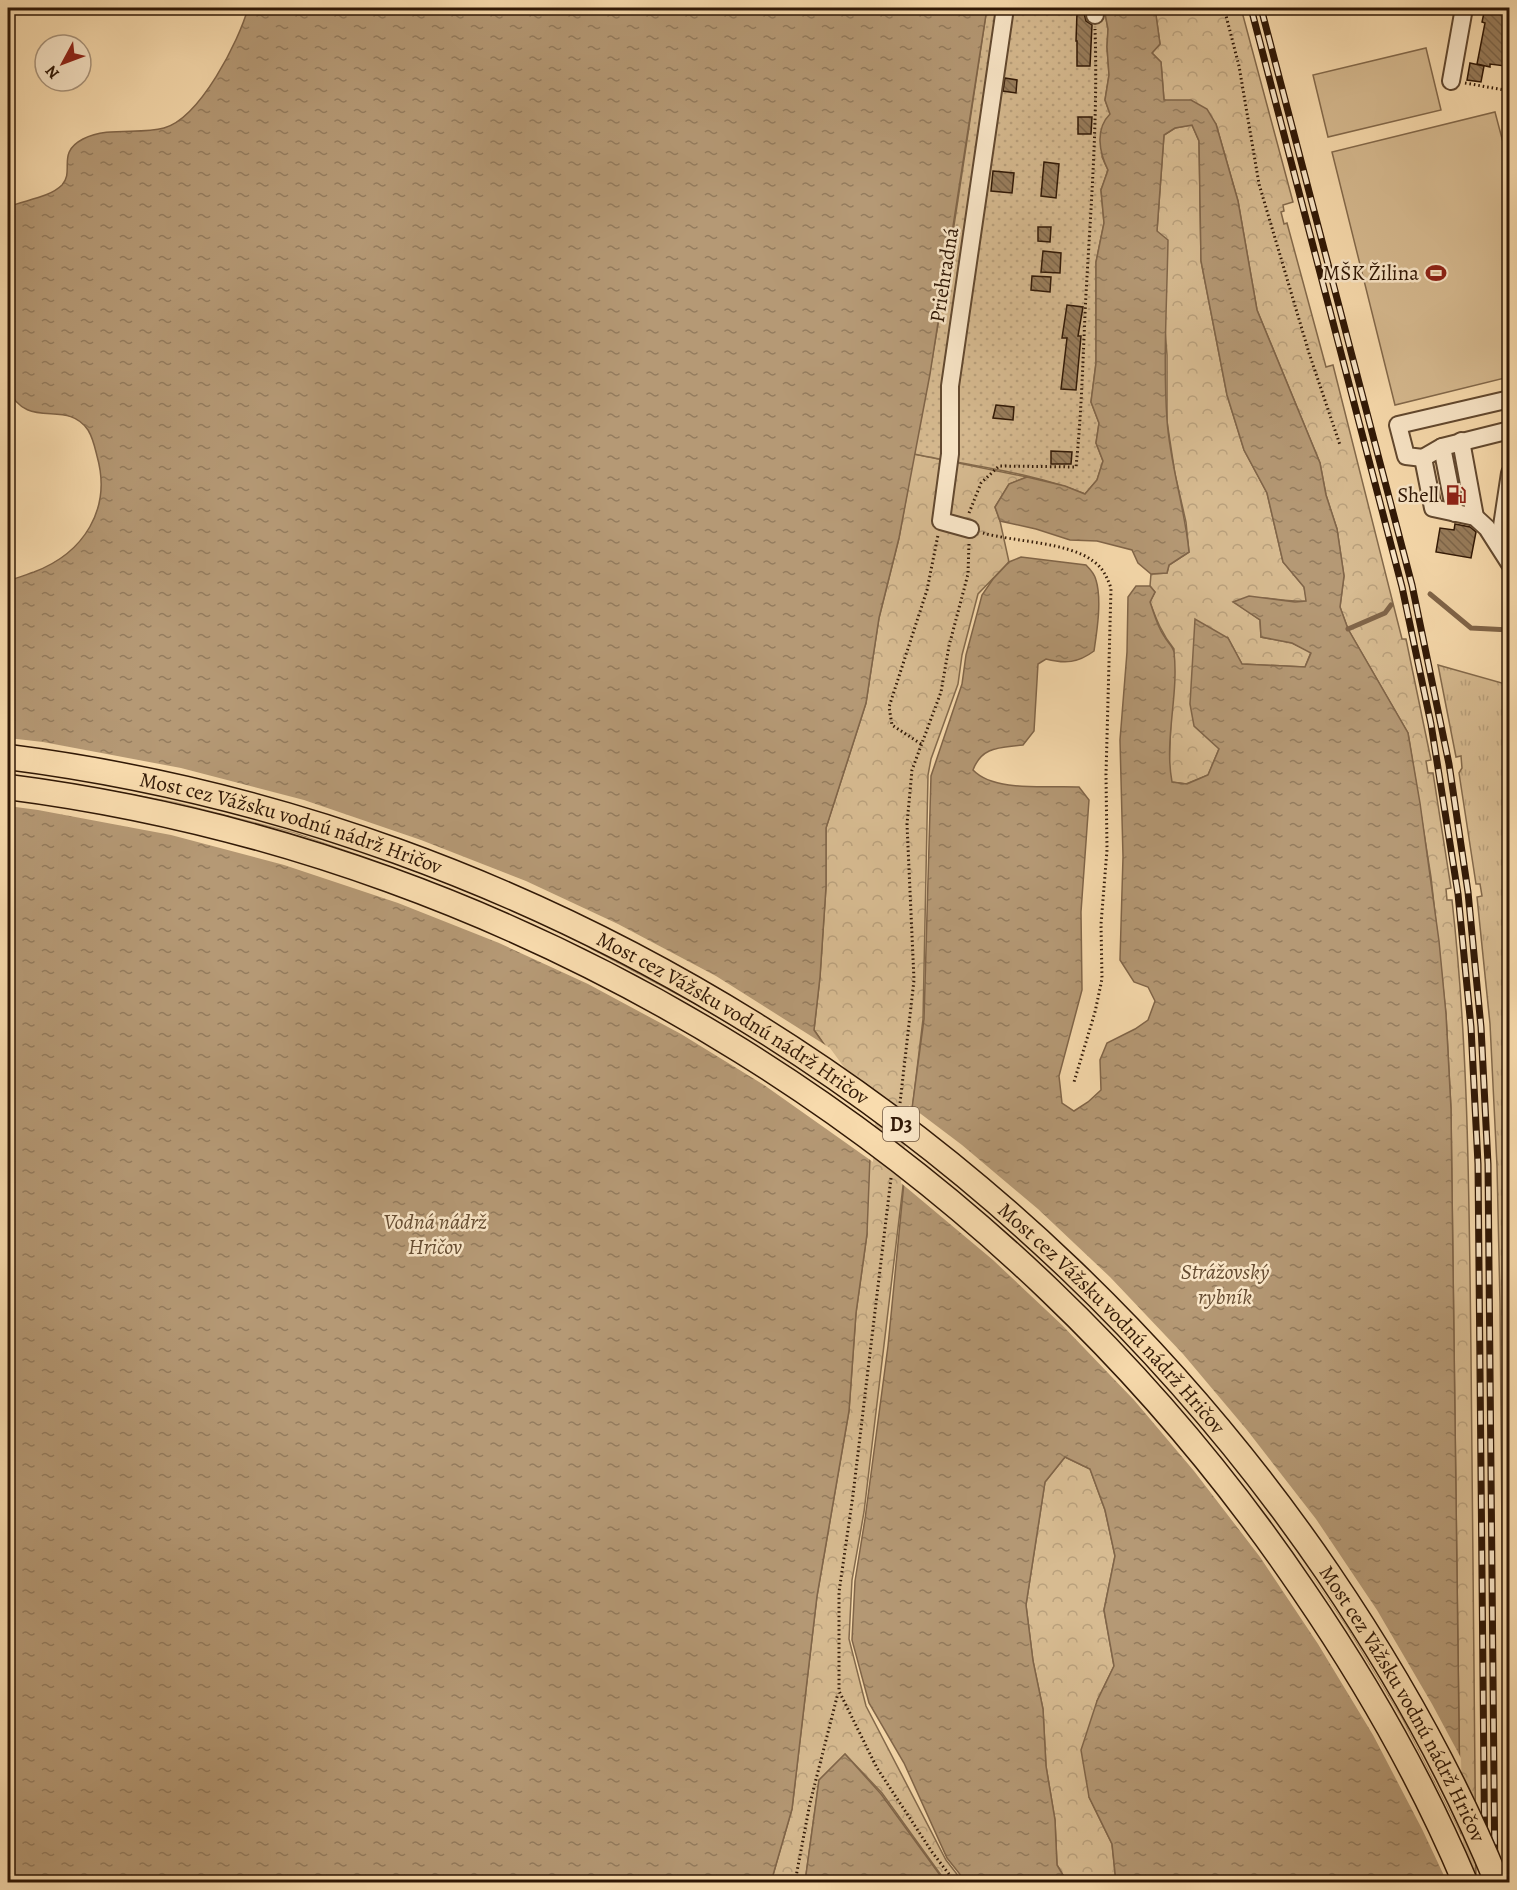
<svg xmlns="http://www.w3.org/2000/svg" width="1517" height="1890" font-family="Alegreya,serif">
  <defs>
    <pattern id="grass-tufts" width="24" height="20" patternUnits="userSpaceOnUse" patternTransform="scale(1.5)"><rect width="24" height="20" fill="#d7bb91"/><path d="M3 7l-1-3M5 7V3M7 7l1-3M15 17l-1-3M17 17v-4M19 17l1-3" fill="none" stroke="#b9a07c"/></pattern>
    <pattern id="forest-crowns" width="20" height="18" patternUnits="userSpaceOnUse" patternTransform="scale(1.5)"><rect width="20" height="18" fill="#d7bb91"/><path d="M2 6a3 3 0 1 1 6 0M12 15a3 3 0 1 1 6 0" fill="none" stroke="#b9a07c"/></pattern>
    <pattern id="garden-dots" width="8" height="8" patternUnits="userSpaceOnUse" patternTransform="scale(1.5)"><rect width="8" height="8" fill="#d7bb91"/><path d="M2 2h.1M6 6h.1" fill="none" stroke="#b9a07c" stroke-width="1.8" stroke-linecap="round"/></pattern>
    <pattern id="water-ripples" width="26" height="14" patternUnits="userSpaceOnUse" patternTransform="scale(1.5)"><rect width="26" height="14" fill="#b59975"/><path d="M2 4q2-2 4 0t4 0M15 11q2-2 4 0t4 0" fill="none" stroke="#947c5e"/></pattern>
    <pattern id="building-back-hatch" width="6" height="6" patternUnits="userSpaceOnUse" patternTransform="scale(1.5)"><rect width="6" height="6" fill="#997e5d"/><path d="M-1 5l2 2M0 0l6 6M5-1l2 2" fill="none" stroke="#7d664b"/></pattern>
  </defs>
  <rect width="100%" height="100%" fill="#f9dcae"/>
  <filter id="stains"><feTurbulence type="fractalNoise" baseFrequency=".00333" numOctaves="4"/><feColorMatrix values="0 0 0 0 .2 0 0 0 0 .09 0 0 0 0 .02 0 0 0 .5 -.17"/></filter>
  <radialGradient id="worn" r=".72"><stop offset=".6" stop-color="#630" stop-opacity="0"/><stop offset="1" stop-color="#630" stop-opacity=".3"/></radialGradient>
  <path fill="url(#grass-tufts)" stroke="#846a4c" stroke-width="1.5" d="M1438 665 1509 685V1882H1505L1500 1303 1497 1166 1490 1024 1477 897 1482 896 1480 884H1476L1459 773 1462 768 1461 756 1456 757Z"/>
  <g fill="url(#forest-crowns)" stroke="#846a4c" stroke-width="1.5">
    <path d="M1155 8H1241L1293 202 1283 205 1284 211 1281 212 1284 224 1287 223 1326 367 1333 365 1402 639H1406L1431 760 1426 761 1428 773H1433L1451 888 1446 889 1447 900H1452C1469 1051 1469 1203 1471 1354 1473 1530 1475 1706 1476 1882H1461L1451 1109 1446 1014 1431 877 1408 733 1348 629 1340 607 1344 576 1337 529 1326 495 1320 463 1257 310 1238 201 1216 124 1164 100 1161 62 1152 53 1160 44Z"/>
    <path d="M1192 125 1199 141 1201 261 1227 395 1244 450 1267 493 1283 562 1304 587 1307 601C1282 603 1257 592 1234 602L1260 620 1261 637 1292 643 1311 652 1305 667 1242 664 1228 638 1219 749 1208 775 1186 784 1171 782 1169 767 1174 649C1162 634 1156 619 1150 602L1155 592 1150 586 1151 574 1167 573 1169 565 1189 552 1186 522 1175 474 1167 421V355L1157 231 1164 135 1175 128Z"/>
    <path d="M914 454 1027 477 1009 484 995 507 1000 521 1009 562 978 594 962 655 958 684 931 759 928 775 923 1019 864 1512 852 1580 849 1639 866 1706 946 1860 963 1882H946L882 1793 845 1754 819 1780 805 1882H771L792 1809 817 1596 849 1411 856 1313 867 1234 844 1073 814 1030 820 977 826 887V828L866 703 879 618 899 538Z"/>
    <path d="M1065 1457 1090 1469 1105 1510 1115 1556 1104 1610 1114 1666 1097 1701 1089 1797 1112 1844 1116 1882H1067L1057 1865 1055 1820 1046 1766 1043 1709 1033 1661 1026 1605 1045 1482Z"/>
  </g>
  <path fill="url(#garden-dots)" stroke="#846a4c" stroke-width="1.5" d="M987 8H1104L1108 29 1107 47 1109 75 1105 100 1110 114 1102 157 1108 170 1101 190 1104 223 1096 262V363L1091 402 1099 423 1096 443 1103 461 1097 480 1085 494C1035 473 968 465 914 454 944 306 964 157 987 8Z"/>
  <g fill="#d7bb91" stroke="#846a4c" stroke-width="1.5">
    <path d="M1426 48 1441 110 1328 137 1313 75Z"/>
    <path d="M1495 112 1510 169 1509 377 1395 405 1332 152Z"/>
  </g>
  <g fill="url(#water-ripples)" stroke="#806549" stroke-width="1.5">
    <path d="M248 8H987L930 374 899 538 879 618 866 703 826 828V887L820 977 814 1030 844 1073 870 1157 867 1234 856 1313 849 1411 817 1596 792 1809 771 1882H8V580C16 579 25 575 34 572 84 553 112 509 97 456 95 448 93 438 88 430 66 398 28 432 8 389V207C24 200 49 198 62 185 75 171 56 153 83 139 109 126 139 135 164 128 200 118 239 41 248 8Z"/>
    <path d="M1104 8H1155L1160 44 1152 53 1161 62 1164 100H1191L1207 109 1216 124 1238 201 1257 310 1320 463 1326 495 1337 529 1344 576 1340 607 1348 629 1408 733 1420 803 1439 941 1446 1014 1451 1109 1461 1882H1116L1112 1844 1089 1797 1081 1750 1097 1701 1114 1666 1104 1610 1115 1556 1105 1510 1090 1469 1065 1457 1045 1482 1026 1605 1033 1661 1043 1709 1046 1766 1055 1820 1057 1865 1067 1882H966L947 1858 904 1763 869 1703 852 1640 855 1581 865 1519 888 1346 909 1131 924 1019 931 776 962 684 966 655 982 595 993 579 1009 562 1021 557 1086 565C1090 569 1095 575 1096 580 1102 600 1097 631 1094 651 1078 663 1065 664 1046 659L1038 664 1034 731 1023 745C1000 748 982 746 973 770 995 793 1049 785 1079 787L1089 800 1081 912 1082 990 1059 1076 1062 1103 1074 1111 1088 1102 1101 1090 1100 1060 1107 1043 1135 1029 1148 1020 1155 1001 1148 987 1134 982 1120 960 1123 857 1120 740 1127 652 1128 597 1136 586H1150L1155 592 1150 602C1154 613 1157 626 1164 636 1167 642 1173 646 1174 652 1179 695 1164 739 1172 782L1187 784 1208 775 1219 749 1194 726 1190 704 1195 619 1228 638 1242 664 1305 667 1311 653 1292 643 1261 637 1260 620 1233 602 1249 596 1295 602 1306 601 1304 587 1283 562 1267 493 1244 450 1227 395 1201 261 1199 141 1192 125 1175 128 1164 135 1157 231 1168 240C1167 300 1163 361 1167 420 1170 465 1185 508 1189 552L1169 565 1167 573 1151 574 1138 563 1132 550 1097 541 1070 540 1036 529 1000 521 995 507 1009 484 1027 477 1065 486 1085 494 1097 480 1103 461 1096 443 1099 423 1091 402 1096 363V262L1104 223 1101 190 1108 170C1099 152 1095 129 1110 114L1105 100 1109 75 1107 47 1108 29Z"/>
    <path d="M845 1754 881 1794 945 1882H805L819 1780Z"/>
  </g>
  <g fill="#f9dcae" fill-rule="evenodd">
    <path d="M8 738 43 742 181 768 304 800 421 840 526 881 618 924 716 976 830 1048 876 1111 873 1162 764 1085 681 1034 588 984 499 943 398 903 284 865 171 835 38 810 8 806V773H15L8 772ZM95 787 176 802 294 832 360 855 293 833 176 803ZM585 946 603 954 699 1005 783 1057 698 1006Z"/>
    <path d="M909 1105 962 1145 1038 1209 1110 1277 1183 1354 1247 1430 1316 1519 1377 1610 1432 1704 1461 1758 1463 1837 1403 1719 1348 1628 1300 1558 1347 1628 1402 1719 1452 1817 1463 1839 1464 1882H1447L1422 1829 1373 1735 1318 1644 1260 1557 1194 1471 1134 1400 1062 1325 993 1260 901 1183Z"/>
  </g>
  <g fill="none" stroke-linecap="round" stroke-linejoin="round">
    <g stroke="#806549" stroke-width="5">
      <path d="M1430 594 1471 628 1510 630"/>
      <path d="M1348 629 1385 613 1391 605"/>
    </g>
  </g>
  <g fill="url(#building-back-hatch)" stroke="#301806" stroke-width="1.5">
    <path d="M1485 8H1509V19L1504 50H1508L1505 66 1490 64V67L1477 64 1485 23 1482 22Z"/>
    <path d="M1077 13H1084L1086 21 1092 25 1090 66H1077V41H1076Z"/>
    <path d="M1470 63 1484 66 1481 82 1467 80Z"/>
    <path d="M1005 78 1017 80 1016 93 1003 91Z"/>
    <path d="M1078 117H1092L1091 134H1078Z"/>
    <path d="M1044 162 1059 164 1056 198 1041 196Z"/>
    <path d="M993 171 1014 173 1012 193 991 191Z"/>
    <path d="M1038 227H1051L1050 242 1038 241Z"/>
    <path d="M1043 251 1061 253 1060 273 1041 272Z"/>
    <path d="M1032 276 1051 277 1050 292 1031 290Z"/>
    <path d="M1067 305 1083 307 1078 336H1081L1076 390 1061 389 1067 338H1062Z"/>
    <path d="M996 405 1014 407 1013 420 993 418Z"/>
    <path d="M1051 451 1072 452 1071 464H1051Z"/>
    <path d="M1455 524 1470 527 1476 532 1471 558 1436 552 1440 528 1454 530Z"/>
  </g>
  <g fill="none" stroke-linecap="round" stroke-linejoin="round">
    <g stroke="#624930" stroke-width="20">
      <g id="minor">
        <path d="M1095 15V8"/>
        <path d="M1451 81 1464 8"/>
        <path d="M1510 430 1442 447 1423 458 1433 508 1475 517 1487 528 1510 564"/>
        <path d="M1461 441 1475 517"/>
        <path d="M1442 447 1455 513"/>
        <path d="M1423 458 1406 456 1398 425 1510 399"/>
        <path d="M970 529 941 521 950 454V386L1005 8"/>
        <path d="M1499 546 1510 473"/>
      </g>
    </g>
    <g stroke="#301806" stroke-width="3" stroke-dasharray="1.5 3" stroke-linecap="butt">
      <path d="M1224 8 1239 66 1259 184 1309 353 1340 445"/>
      <path d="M1465 83 1510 91"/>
      <path d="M969 513 981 483 999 466 1076 467C1082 409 1083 352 1086 294 1091 205 1098 118 1095 29"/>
      <path d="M983 533C1015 542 1068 542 1093 561 1103 568 1107 577 1111 588L1106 775 1107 850 1101 924 1102 979 1095 1012 1074 1082"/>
      <path d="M921 744 892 725 889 707 927 590 938 535"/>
      <path d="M900 1103 914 980 907 824 912 770 941 692 949 646 968 574 969 543"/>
      <path d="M891 1178 853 1495 839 1592V1691L877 1768 932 1852 955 1882"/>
      <path d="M795 1882 810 1803 838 1693"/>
    </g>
    <use href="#minor" stroke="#fbe8ca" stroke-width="16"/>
    <g stroke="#301806" stroke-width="7">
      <g id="rail">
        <path d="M1251 8 1402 587 1431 724 1458 894 1471 1027 1478 1164 1485 1882"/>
        <path d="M1261 8 1412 585 1449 764 1468 892 1481 1027 1488 1164 1495 1882"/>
      </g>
    </g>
    <use href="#rail" stroke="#fbe8ca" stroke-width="4.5" stroke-dasharray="14" stroke-linecap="butt"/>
    <g stroke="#301806" stroke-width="27" stroke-linecap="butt">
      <g id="highway-bridge">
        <path id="s1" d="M8 757C541 825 1026 1131 1328 1573 1394 1670 1453 1774 1497 1882"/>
        <path d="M8 787C529 854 1009 1155 1303 1590 1366 1682 1422 1780 1465 1882"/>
      </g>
    </g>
    <use href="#highway-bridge" stroke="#f9dcae" stroke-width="24"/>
  </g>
  <defs>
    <g id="stadium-bare" transform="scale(1.62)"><path d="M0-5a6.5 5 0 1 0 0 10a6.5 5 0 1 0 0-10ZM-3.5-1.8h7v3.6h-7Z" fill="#8f2418" stroke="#fbe8ca" stroke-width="2.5" paint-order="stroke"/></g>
    <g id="fuel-bare" transform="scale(1.62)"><path d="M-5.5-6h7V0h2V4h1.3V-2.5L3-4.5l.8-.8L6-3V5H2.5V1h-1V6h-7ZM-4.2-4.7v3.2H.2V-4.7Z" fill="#8f2418" stroke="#fbe8ca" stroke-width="2.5" paint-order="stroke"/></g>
  </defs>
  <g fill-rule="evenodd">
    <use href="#stadium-bare" x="1436" y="273"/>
    <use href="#fuel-bare" x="1456" y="495"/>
  </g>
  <g text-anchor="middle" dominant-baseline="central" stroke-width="5" stroke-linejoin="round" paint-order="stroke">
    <rect fill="#fbe8ca" stroke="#6d5641" stroke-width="1.5" x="883" y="1107" width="36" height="34" rx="4.5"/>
    <g font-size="20" font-weight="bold" fill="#301806">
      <text x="901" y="1124">D3</text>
    </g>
    <g font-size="21" fill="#301806" stroke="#fbe8ca" text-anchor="end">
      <text x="1419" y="273">MŠK Žilina</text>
      <text x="1439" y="495">Shell</text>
    </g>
    <g font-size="21" fill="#301806" stroke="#fbe8ca">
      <text transform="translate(944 275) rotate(-81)">Priehradná</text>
      <text stroke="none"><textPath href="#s1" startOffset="291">Most cez Vážsku vodnú nádrž Hričov</textPath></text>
      <text stroke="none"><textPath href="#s1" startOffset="777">Most cez Vážsku vodnú nádrž Hričov</textPath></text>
      <text stroke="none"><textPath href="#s1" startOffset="1263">Most cez Vážsku vodnú nádrž Hričov</textPath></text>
      <text stroke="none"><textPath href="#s1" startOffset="1749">Most cez Vážsku vodnú nádrž Hričov</textPath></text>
    </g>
    <g font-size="22" font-style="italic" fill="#654c32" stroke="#fbe8ca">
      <text x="435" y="1222">Vodná nádrž<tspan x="435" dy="25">Hričov</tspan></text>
      <text x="1225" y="1272">Strážovský<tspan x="1225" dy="25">rybník</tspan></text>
    </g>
  </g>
  <rect width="1517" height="1890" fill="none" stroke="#f9dcae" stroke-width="30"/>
  <rect x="9" y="9" width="1499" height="1872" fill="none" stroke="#301806" stroke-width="3"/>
  <rect x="15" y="15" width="1487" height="1860" fill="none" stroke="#301806" stroke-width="1.5"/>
  <g transform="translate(63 63) rotate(229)"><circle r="28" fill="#fbe8ca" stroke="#aa957c" stroke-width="1.5"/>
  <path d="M0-4.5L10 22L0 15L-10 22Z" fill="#8f2418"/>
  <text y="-9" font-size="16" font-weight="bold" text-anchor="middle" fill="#301806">N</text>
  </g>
  <rect width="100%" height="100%" filter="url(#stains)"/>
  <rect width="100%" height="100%" fill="url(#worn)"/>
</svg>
